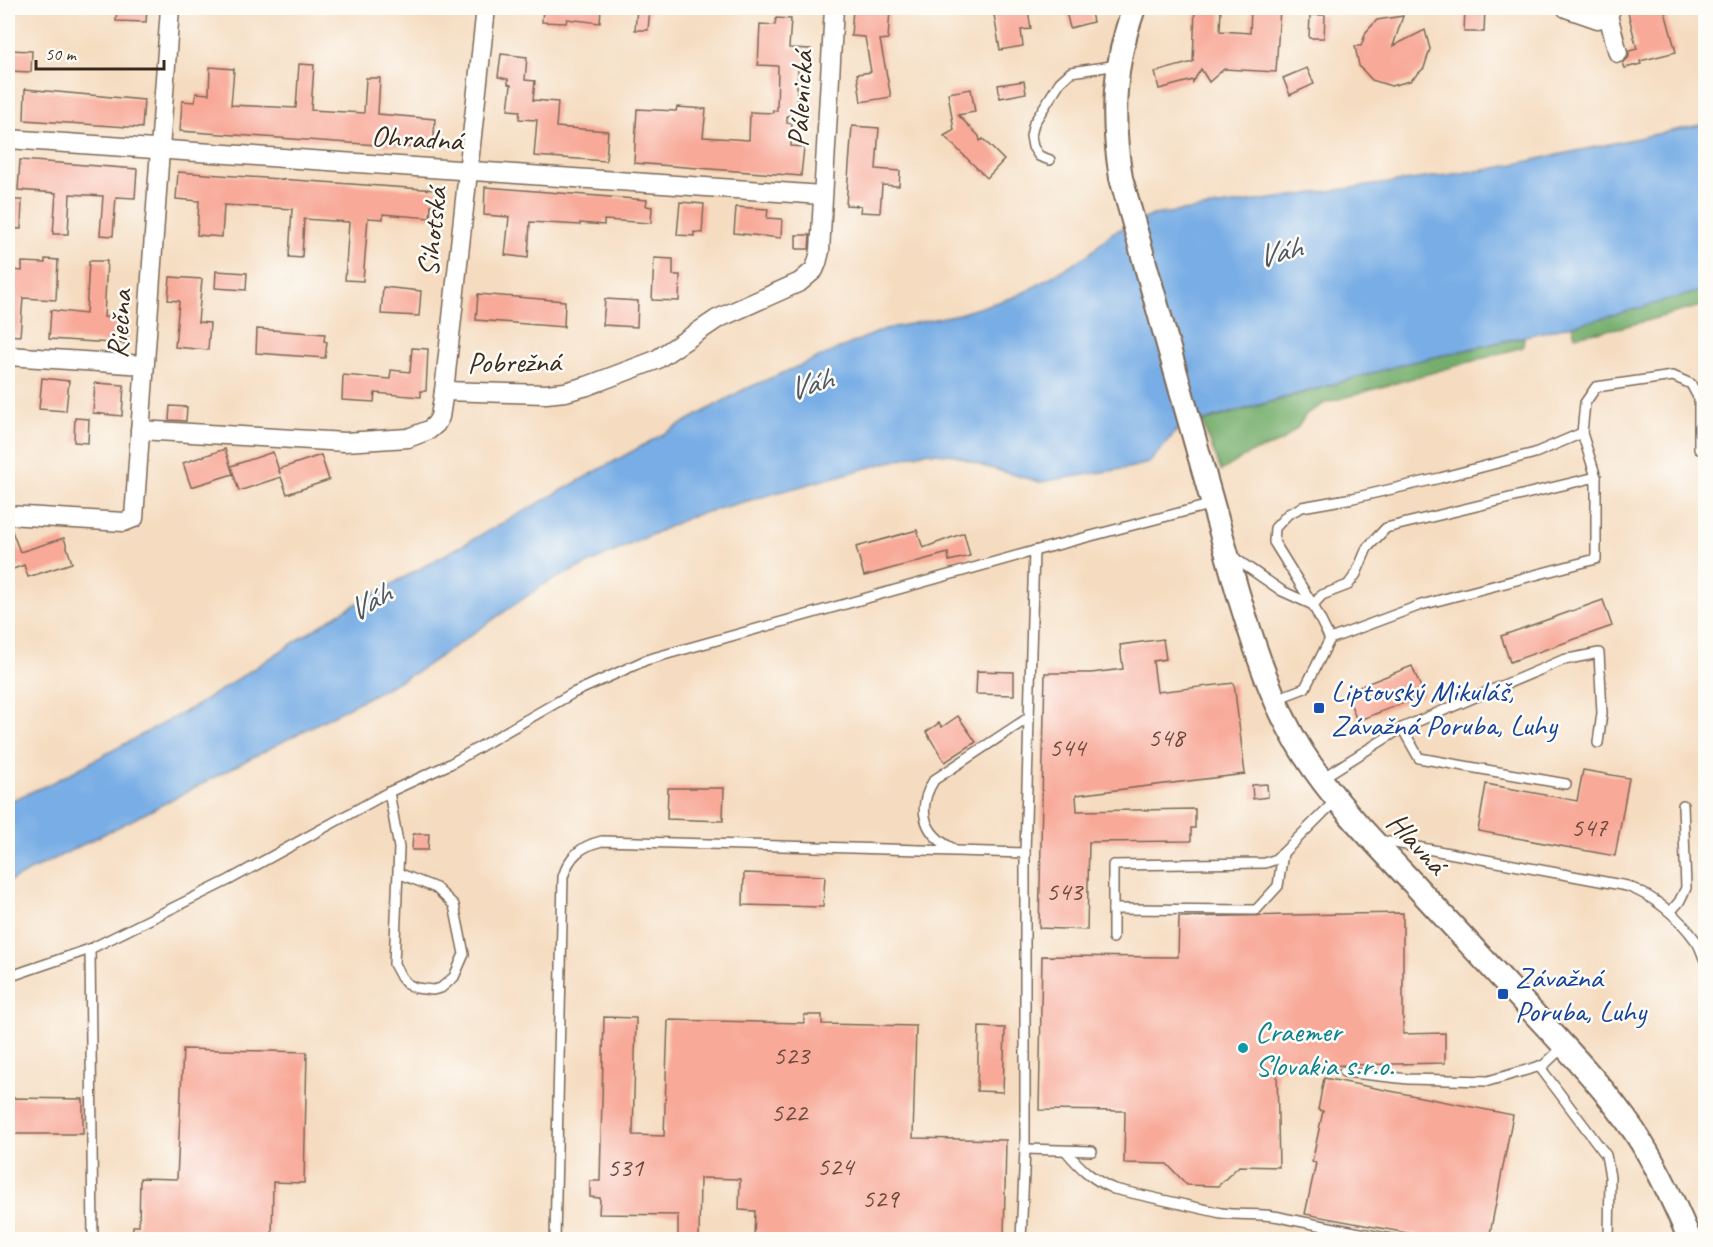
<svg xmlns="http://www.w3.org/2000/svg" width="1713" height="1247" font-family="Caveat,sans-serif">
  <rect width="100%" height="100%" fill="#fdfcf7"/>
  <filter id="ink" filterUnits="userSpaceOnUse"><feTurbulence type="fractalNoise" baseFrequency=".0167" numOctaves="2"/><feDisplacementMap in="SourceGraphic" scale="12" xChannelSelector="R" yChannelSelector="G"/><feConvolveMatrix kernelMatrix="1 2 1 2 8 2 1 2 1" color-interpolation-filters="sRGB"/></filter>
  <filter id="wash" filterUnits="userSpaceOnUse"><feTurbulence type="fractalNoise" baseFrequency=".008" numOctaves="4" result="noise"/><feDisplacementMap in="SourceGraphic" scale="24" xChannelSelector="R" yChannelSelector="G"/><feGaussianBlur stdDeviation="1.35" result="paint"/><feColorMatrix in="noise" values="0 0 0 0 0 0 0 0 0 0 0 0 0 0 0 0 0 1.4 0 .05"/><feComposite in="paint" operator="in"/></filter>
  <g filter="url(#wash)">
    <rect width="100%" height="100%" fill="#f5dcc0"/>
    <g fill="#75ae6c" stroke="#586c45" stroke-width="1.5">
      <path d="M1705 290V305L1623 327 1575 336 1572 325Z"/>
      <path d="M1524 337 1523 347 1325 403 1306 414 1298 427 1281 442 1250 453 1221 471 1202 422 1404 364Z"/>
    </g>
    <path fill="#78ade5" stroke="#5a6c82" stroke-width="1.5" d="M1705 124V290L1599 319 1404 364 1216 417 1177 430 1149 463 1128 468 1040 482 983 466 955 455 926 452 692 516 546 583 420 670 146 813 8 882V802L54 782 199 704 338 614 743 390 885 329 959 314 1014 297 1031 289 1089 254 1112 233 1153 215 1491 169Z"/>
    <g id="blocks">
      <g fill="#f8a998">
        <path d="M117 8H147L146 22 116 21Z"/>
        <path d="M543 8H601L600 23 567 19 566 23 542 22Z"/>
        <path d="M637 8H650L648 30H635Z"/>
        <path d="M853 8 890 10 888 39 880 40 891 97 861 102 857 74 871 72 865 37 851 36Z"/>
        <path d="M1065 8H1090L1093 22 1070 28Z"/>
        <path d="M1195 8H1221L1220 31 1250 33 1251 8H1280L1276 72 1224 69 1209 82 1201 69 1193 82V80L1159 89 1155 72 1193 62Z"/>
        <path d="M1465 8H1485L1484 32H1464Z"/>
        <path d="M1627 8H1664L1676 52 1640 61 1641 64 1625 68 1623 63 1629 57V51L1637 49Z"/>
        <path d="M1028 10 1031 29 1021 30 1023 46 1000 50 994 15Z"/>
        <path d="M1310 15H1325L1324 38H1309Z"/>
        <path d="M1403 16 1393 46 1425 30 1430 49 1424 68 1410 81 1391 86 1372 80 1359 66 1355 46H1361L1366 32 1377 20Z"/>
        <path d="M776 18 791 19 789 48 811 49 810 70 798 69 796 110H793V115L787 116V123L792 124 791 146 804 147 801 176 634 163 637 109 676 111 677 107 706 109 703 137 749 140 750 112 773 113V110L777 111 778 66 758 65 760 24 775 25Z"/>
        <path d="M8 50 32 51 31 72 8 71Z"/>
        <path d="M501 54 527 57 525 80 535 81 533 100 558 102 556 127 608 131 606 161 534 156 537 120 519 119 520 111 508 110 511 85 508 84V79L498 77Z"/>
        <path d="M299 64 314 65 311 110 364 113 366 78H380L378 114 435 119 433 149 180 131 182 101 195 102 196 93 209 94 210 67 234 69 231 105 296 108Z"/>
        <path d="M1307 68 1314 84 1290 95 1283 78Z"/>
        <path d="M1024 81 1026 93 1000 98 998 85Z"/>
        <path d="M25 89 144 100 142 128 24 120Z"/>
        <path d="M971 89 975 112 958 115 979 136 980 141 983 139 1004 160 987 178 944 136 954 130 948 93Z"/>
        <path d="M852 126 879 128 876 169 900 171 899 186 882 185 880 213 860 212 861 206 846 205Z"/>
        <path d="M20 160 137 169 135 198 116 197 113 236 100 235 103 196 70 194 68 234H53L56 193 18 190Z"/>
        <path d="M178 172 437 190 436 206 431 205 430 218 383 214V219L368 218 363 281 345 280 349 222 304 219 302 258 289 257 292 209 224 205 222 237 197 235 199 201 176 199Z"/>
        <path d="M485 187 647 200 646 206 652 207 651 223 604 220V225L580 223V225L530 222 528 258 505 255 509 217 484 215Z"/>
        <path d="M9 200H22L21 229 8 228Z"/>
        <path d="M680 202 704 204 702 233 694 232V236L677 235Z"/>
        <path d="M736 207 768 209 767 218 782 219 781 238 734 233Z"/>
        <path d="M796 235H810L809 249H796Z"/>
        <path d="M654 258 673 259V275H680L679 301 652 300Z"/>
        <path d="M45 259 58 260 56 300 23 298 20 336 8 335V307H9L12 270 22 271V262L45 263Z"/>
        <path d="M89 261H107L104 317 128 321 127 344 49 339 51 310 86 314Z"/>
        <path d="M216 271 247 273 246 290 215 288Z"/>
        <path d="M170 277 202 279 198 322 210 323 208 350 175 347 179 301 168 300Z"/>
        <path d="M383 287 421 291 419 316 381 314Z"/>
        <path d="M478 294 565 301 564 327 476 320Z"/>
        <path d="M605 299 638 301 637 327 603 325Z"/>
        <path d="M257 329 325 334 324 341 327 342 325 358 256 353Z"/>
        <path d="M412 348 428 349 426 391H421V397L375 393 374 402 342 400 343 375 390 379 391 370 410 372Z"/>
        <path d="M42 378 69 381 66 411 39 409Z"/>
        <path d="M95 383 124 385 122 416 93 413Z"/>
        <path d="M170 406 187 407 186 421 169 420Z"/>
        <path d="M75 418 89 419 88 443 74 442Z"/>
        <path d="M225 449 233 474 191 487 183 463Z"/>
        <path d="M273 452 280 474 279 469 321 455 329 480 287 494 281 477 239 491 231 466Z"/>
        <path d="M8 526H10L20 552 64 538 72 563 28 577 24 565 8 571Z"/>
        <path d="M917 530 923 548 964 533 970 556 949 561 948 553 864 576 856 547Z"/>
        <path d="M1603 600 1612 626 1510 662 1501 636Z"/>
        <path d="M1163 639 1166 659 1153 661 1157 692 1234 683 1245 774 1076 795 1077 811 1195 809V828H1191V841L1089 842 1087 930 1039 928 1045 673H1091L1123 669 1120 645Z"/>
        <path d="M1412 666 1424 695 1357 721 1346 692Z"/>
        <path d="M977 671 1014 672V695L976 694Z"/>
        <path d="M958 716 976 742 945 762 926 732 939 723 942 727Z"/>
        <path d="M1583 770 1629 778 1615 856 1478 831 1486 784 1577 801Z"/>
        <path d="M1267 784 1268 797 1253 799 1252 785Z"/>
        <path d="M668 788H724L723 821 667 819Z"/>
        <path d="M413 834H429L428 850H412Z"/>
        <path d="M744 873 825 876 823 907 743 905Z"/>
        <path d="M1403 913V1034L1445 1033V1063L1344 1065 1277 1070 1279 1167 1239 1166 1218 1186 1187 1185 1167 1164 1124 1163 1125 1111 1039 1110 1042 956 1178 957 1179 917Z"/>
        <path d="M804 1015H822V1024L916 1026 913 1138 1006 1140 1004 1239H754L755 1211 739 1210 740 1179 700 1178 699 1239H678V1215L599 1214 600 1198 590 1197V1181H600L604 1017 636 1018 633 1135 664 1136 668 1020 804 1023Z"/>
        <path d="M979 1027 1005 1028 1003 1092 977 1091Z"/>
        <path d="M183 1049 307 1052 304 1183 273 1182 272 1239H132L133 1226H139L140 1178 177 1179Z"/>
        <path d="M1324 1078 1513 1115 1489 1239H1439L1305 1214 1316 1163 1312 1162 1323 1111 1318 1110Z"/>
        <path d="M10 1098 83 1099V1134H10Z"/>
      </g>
    </g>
  </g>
  <g filter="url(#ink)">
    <use href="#blocks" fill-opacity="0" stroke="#7c6857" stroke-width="1.5"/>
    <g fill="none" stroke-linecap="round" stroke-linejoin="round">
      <g stroke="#7c6857" stroke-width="12">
        <g id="service">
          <path d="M1050 160 1039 156 1033 147 1031 136 1034 123 1060 82 1071 72 1118 65"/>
          <path d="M1596 477 1582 433 1585 403 1596 387 1673 376 1691 384 1699 399V449"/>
          <path d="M1233 557 1282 591 1313 605"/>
          <path d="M1313 605 1274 542 1275 528 1288 514 1302 507 1353 498 1440 478 1535 453 1582 433"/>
          <path d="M1276 699 1305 688 1330 639 1421 605 1596 559V477L1386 528 1367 548 1356 574 1348 585 1322 595 1313 605 1330 639"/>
          <path d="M1402 728 1419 758 1566 784"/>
          <path d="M1322 778 1402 728 1563 660 1599 653 1602 713 1598 743"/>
          <path d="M389 792 399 848 394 964 401 977 407 984 416 988 433 990 441 988 454 977 464 954 454 905 436 888 398 873"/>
          <path d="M1379 840 1627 886C1655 897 1678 916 1696 941 1701 947 1702 956 1706 962"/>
          <path d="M952 848C922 833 917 807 934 780L1028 718"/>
          <path d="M1113 909 1256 910 1278 886 1283 853"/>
          <path d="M1671 911 1679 902 1686 888 1683 805"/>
          <path d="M1113 938V865L1265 863 1274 860 1283 853 1336 800"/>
          <path d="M90 949 93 1240"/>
          <path d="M8 977 90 949 229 880 389 792 450 764 573 693 646 660 1034 551 1213 504"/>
          <path d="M1539 1066 1606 1155 1610 1177 1609 1240"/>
          <path d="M1344 1072 1408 1079 1488 1081 1544 1065 1564 1046"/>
          <path d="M1025 1149 1092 1151"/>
          <path d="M1066 1151C1081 1169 1093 1180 1114 1189L1221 1213C1244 1216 1265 1212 1288 1219L1396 1240"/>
          <path d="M555 1240 563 877C569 856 581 846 602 841L1025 853"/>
          <path d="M1021 1240 1025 1149V853L1034 551"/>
        </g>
      </g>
      <g stroke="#7c6857" stroke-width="21">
        <g id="minor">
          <path d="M1566 8 1598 19 1608 15"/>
          <path d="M1612 8 1608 15 1618 53"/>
          <path d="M8 139 822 195"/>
          <path d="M8 356 144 365"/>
          <path d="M444 391 546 394 565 392 587 386 656 360 717 319 800 282 814 270 817 263 820 251 834 8"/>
          <path d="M140 430 345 442 408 438 429 430 436 424 440 417 444 391 486 8"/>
          <path d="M8 515 124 522 134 518 170 8"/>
        </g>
      </g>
      <g stroke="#7c6857" stroke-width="26">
        <path id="tertiary" d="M1134 8C1113 65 1111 117 1121 178L1237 590C1254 646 1272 704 1303 753 1333 800 1373 841 1411 881 1450 923 1489 965 1528 1007 1565 1047 1603 1086 1634 1131 1657 1165 1674 1202 1690 1240"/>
      </g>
      <use href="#service" stroke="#fff" stroke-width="9"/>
      <use href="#minor" stroke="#fff" stroke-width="18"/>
      <use href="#tertiary" stroke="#fff" stroke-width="22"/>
    </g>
  </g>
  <g fill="#1a4fb4" stroke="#fdfcf7" stroke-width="2">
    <rect x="1313" y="702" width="12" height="12" rx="3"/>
    <rect x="1497" y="988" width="12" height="12" rx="3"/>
  </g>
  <circle fill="#0f9aa8" stroke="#fdfcf7" stroke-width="2" cx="1243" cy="1048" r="6"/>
  <g text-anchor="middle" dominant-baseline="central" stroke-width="5" stroke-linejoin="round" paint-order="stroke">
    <g font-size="27" fill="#6a4a3c">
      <text x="1166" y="737">548</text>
      <text x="1067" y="747">544</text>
      <text x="1589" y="827">547</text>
      <text x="1064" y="891">543</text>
      <text x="791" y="1055">523</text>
      <text x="789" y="1112">522</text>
      <text x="835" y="1166">524</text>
      <text x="625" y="1167">531</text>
      <text x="880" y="1198">529</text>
    </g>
    <g font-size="30" fill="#3b2a1e" stroke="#fdfcf7">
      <text transform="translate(800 99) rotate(-87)">Pálenická</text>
      <text transform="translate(417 138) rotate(3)">Ohradná</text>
      <text transform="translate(432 232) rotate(-84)">Sihotská</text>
      <text transform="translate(119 324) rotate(-86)">Riečna</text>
      <text transform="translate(514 362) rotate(-1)">Pobrežná</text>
      <text transform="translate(1417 843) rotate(47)">Hlavná</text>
    </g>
    <g font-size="30" fill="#164399" stroke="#fdfcf7" text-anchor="start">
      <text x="1331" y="691">Liptovský Mikuláš,<tspan x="1331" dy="34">Závažná Poruba, Luhy</tspan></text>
      <text x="1515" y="977">Závažná<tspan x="1515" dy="34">Poruba, Luhy</tspan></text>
    </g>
    <g font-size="30" fill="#0d838f" stroke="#fdfcf7" text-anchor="start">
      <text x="1255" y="1031">Craemer<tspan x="1255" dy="34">Slovakia s.r.o.</tspan></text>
    </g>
    <g font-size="32" font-style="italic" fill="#505864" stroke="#fdfcf7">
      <text transform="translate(1279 252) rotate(-14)">Váh</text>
      <text transform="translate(810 384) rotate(-16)">Váh</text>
      <text transform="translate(369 602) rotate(-29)">Váh</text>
    </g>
  </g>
  <rect width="1713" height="1247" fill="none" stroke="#fdfcf7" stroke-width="30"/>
  <path d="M36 60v9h128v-9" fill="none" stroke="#3b2a1e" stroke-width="3"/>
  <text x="45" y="60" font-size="18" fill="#3b2a1e" stroke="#fdfcf7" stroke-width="4.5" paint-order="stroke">50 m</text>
</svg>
